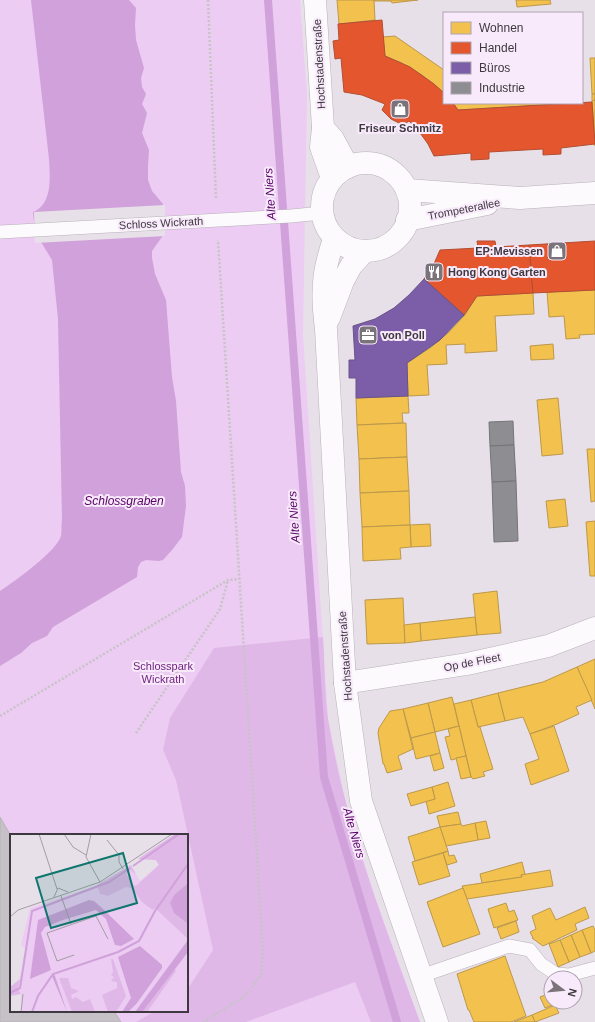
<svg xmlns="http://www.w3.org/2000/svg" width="595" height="1022" font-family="Arial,sans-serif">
  <rect width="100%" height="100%" fill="#e8e0e9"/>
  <path fill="#ecccf2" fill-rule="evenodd" d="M0 0H300L307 95 303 335 328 718 346 806 375 897 420 1022H0ZM11 835H187V1011H11Z"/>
  <path fill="#e0b8e8" d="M323 637C325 664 324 692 328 719 345 824 384 923 420 1022H371L355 982 246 1022H136L155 1011H187V990L213 950 176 780 163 750 170 718 214 648Z"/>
  <path fill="#d0a1da" d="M31 0H129L136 8 135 25 136 40 144 68 141 78 142 87 146 94 142 104 147 113 142 133 149 150 148 166V180L152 191 163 204 164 234 152 251V258L155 274 166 300 172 377 176 401 181 472 185 486 186 506 182 537 172 550 163 560 159 561 146 560 141 562 138 567 137 577 53 627 47 636 32 643 21 653 0 666V591C14 582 57 551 61 536 62 531 61 525 62 520L58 319 52 260 41 242H36L33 212C53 204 50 176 49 159Z"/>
  <path fill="#e8e0e9" d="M165 205V236L35 243 34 212Z"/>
  <g fill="#f2c14e" stroke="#bc984a">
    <path d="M337 0H374L375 20 339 24Z"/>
    <path d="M374 0H418L392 3 391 1H374Z"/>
    <path d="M516 0H550L551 4 517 7Z"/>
    <path d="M395 36 444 70V93L422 75 402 63 385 56 383 37Z"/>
    <path d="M590 58H595V94H592Z"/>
    <path d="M592 94H595V100L592 101Z"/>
    <path d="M595 100V146L592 101Z"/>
    <path d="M453 103H560V104L458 110Z"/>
    <path d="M595 290V334L579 335 580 338 566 339 564 316 549 317 547 292Z"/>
    <path d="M533 293 534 314 495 316 497 351 465 353V344L446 345 447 364 427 365 429 395 408 396 407 363 430 348 448 333 465 315 477 296Z"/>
    <path d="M553 344 554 359 531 360 530 346Z"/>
    <path d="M408 396 409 413H402L403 423 357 425 356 398Z"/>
    <path d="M558 398 563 454 542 456 537 400Z"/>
    <path d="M406 423 407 457 359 459 357 425Z"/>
    <path d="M587 449H595V501L591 502Z"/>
    <path d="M407 457 409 491 360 493 359 459Z"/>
    <path d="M409 491 410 525 362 527 360 493Z"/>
    <path d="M565 499 568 526 549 528 546 501Z"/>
    <path d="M595 521V576H590L586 522Z"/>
    <path d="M430 524 431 546 411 547 410 525Z"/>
    <path d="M410 525 411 547 400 548 401 559 363 561 362 527Z"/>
    <path d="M497 591 501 633 477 635 473 594Z"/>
    <path d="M403 598 405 643 367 644 365 600Z"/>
    <path d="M475 617 477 635 421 641 420 623Z"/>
    <path d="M420 623 421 641 405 643 404 625Z"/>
    <path d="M595 659V709L577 667Z"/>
    <path d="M577 667 592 700 576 707 579 714 557 724 530 734 523 717 505 721 498 693 543 682Z"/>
    <path d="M498 693 505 721 478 727 471 700Z"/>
    <path d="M452 697 459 726 435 732 428 703Z"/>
    <path d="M471 700 478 727H480L493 769 483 772 485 776 473 779 471 777 454 704Z"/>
    <path d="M428 703 435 732 411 738 403 709Z"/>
    <path d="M403 709 413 749 398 756 402 769 387 773 384 764H383L378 733 379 728 390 711Z"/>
    <path d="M459 726 466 756 451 760 445 737 450 736 448 729Z"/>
    <path d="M554 726 569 771 531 785 525 764 539 759 530 734Z"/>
    <path d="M435 732 440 753 416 759 411 738Z"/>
    <path d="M440 753 444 768 434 771 430 756Z"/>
    <path d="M466 756 471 777 461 779 456 758Z"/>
    <path d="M448 782 455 806 429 814 426 801 435 799 432 787Z"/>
    <path d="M432 787 435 799 411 806 407 794Z"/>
    <path d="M458 812 461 824 440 827 437 816Z"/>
    <path d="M486 821 490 838 478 840 475 823Z"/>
    <path d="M475 823 478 840 446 846 440 827 461 824 462 826Z"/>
    <path d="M440 827 448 851 415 861 408 837Z"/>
    <path d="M448 851 449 856 454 855 457 862 447 865 443 853Z"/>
    <path d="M443 853 450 876 419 885 412 862Z"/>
    <path d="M522 862 525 874 521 875 522 877 482 883 480 874Z"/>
    <path d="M550 870 553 886 467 899 462 886 522 877 521 875Z"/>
    <path d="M463 888 480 934 443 947 427 902Z"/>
    <path d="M506 903 509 912 514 910 518 920 494 928 488 909Z"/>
    <path d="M585 907 589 918 575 924 577 930 543 946 532 938H533L530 932 536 929 532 916 550 908 556 920Z"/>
    <path d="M516 921 519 932 501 939 497 928Z"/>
    <path d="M593 926 595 930V951L591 953 582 930Z"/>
    <path d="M582 930 591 953 580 957 571 935Z"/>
    <path d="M571 935 580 957 569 962 560 940Z"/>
    <path d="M560 940 569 962 558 967 549 944Z"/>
    <path d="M505 956 526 1016 511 1022H474L469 1010H468L457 974Z"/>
    <path d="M551 993V1002H560L545 1008 540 997Z"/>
    <path d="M555 1005 559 1013 535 1022 532 1015Z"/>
    <path d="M532 1015 535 1022H514Z"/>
  </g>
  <g fill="#e4572e" stroke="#b24e33">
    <path d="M382 20 385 56 410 67 434 84 444 93V103H453L458 110 592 102 595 144 561 148V154L543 155V149L489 152V159L471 160V153L434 156 428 144 418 130 409 121 403 125 391 119 382 110 385 104 362 95 344 92 341 58 335 59 333 41 339 40 338 24Z"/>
    <path d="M477 241H495L496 247 529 245 533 293 477 296 464 315 424 279 433 266 440 250 478 248Z"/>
    <path d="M595 241V290L533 293 529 245Z"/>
  </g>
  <path fill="#7b5ea7" stroke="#695388" d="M424 279 464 315 440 340 407 363 408 396 356 398V378H349V360H355L353 326 375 319 394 308 409 295Z"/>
  <g fill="#8d8d92" stroke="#757479">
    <path d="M513 421 514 445 490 446 489 422Z"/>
    <path d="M514 445 516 481 492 482 490 446Z"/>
    <path d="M516 481 518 541 494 542 492 482Z"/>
  </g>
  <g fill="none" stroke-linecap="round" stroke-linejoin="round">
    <path stroke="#d0a1da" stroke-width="8" d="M268 0 324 777 397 1022"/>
  </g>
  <path fill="#c6c0c7" stroke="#b9b3ba" d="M0 817 11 836V1011H114L121 1022H0Z"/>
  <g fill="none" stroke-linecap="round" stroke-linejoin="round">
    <g stroke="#b7b1b8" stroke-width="14">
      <g id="lane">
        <path d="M0 232 291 216 322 213"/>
        <path d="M421 976 509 946 530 950 541 964 556 974 569 975 595 968"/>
      </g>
    </g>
    <g stroke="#b7b1b8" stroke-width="23">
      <g id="secondary">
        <path d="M315 0 323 128 321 147 332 178"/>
        <path d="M323 128 333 139 348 167"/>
        <circle cx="366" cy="207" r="44"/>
        <path d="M407 190 520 198 595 193"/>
        <path d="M407 220 487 204"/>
        <path d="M334 239C325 266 322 282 324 310 325 317 325 323 326 329L345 683 361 801 437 1022"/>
        <path d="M329 318 343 281 351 266 364 252"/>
        <path d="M345 683 467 664 548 646 595 628"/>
      </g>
    </g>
    <g stroke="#c6c4c6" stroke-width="2.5" stroke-dasharray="2 2" stroke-linecap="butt">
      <path d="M208 0 216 199"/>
      <path d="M0 716 228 580 239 579"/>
      <path d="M136 733 220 609 228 580"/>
      <path d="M203 1022 245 996 261 975 263 952 218 240"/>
    </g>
    <use href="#lane" stroke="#fcfafc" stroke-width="13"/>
    <use href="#secondary" stroke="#fcfafc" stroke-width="22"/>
  </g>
  <defs>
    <g id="shop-square" transform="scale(1)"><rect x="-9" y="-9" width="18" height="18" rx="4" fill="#7a737a" stroke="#f8eafb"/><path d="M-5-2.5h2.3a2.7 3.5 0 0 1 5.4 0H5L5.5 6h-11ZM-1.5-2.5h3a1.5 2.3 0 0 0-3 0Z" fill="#fff"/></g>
    <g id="restaurant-square" transform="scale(1)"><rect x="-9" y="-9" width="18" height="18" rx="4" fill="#7a737a" stroke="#f8eafb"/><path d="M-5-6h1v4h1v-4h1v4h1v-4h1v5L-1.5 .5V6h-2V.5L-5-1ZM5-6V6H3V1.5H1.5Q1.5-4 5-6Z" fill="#fff"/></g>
    <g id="office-square" transform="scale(1)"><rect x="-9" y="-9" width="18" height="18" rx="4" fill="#7a737a" stroke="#f8eafb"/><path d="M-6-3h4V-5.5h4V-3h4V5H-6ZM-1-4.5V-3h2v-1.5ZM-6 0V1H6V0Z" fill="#fff"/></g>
  </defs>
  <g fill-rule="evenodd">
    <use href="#shop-square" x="400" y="109"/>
    <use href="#shop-square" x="557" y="251"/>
    <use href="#restaurant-square" x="434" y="272"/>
    <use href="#office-square" x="368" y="335"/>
  </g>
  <g text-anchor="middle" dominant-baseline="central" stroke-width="4" stroke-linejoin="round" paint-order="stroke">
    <g font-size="11" fill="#3e383f" stroke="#f8eafb">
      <text transform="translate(319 64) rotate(-93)">Hochstadenstraße</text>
      <text transform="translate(464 209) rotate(-11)">Trompeterallee</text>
      <text transform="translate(161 223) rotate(-3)">Schloss Wickrath</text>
      <text transform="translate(345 656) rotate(-94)">Hochstadenstraße</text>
      <text transform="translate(472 662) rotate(-11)">Op de Fleet</text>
    </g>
    <g font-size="11" font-weight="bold" fill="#3e383f" stroke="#f8eafb" text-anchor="start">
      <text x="400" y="128" text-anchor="middle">Friseur Schmitz</text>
      <text x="543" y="251" text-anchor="end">EP:Mevissen</text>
      <text x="448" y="272">Hong Kong Garten</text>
      <text x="382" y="335">von Poll</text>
    </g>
    <g font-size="11" fill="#702280" stroke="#f8eafb">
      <text x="163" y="666">Schlosspark<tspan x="163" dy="13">Wickrath</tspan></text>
    </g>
    <g font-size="12" font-style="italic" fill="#560065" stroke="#f8eafb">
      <text transform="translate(270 194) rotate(-94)">Alte Niers</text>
      <text x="124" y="501">Schlossgraben</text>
      <text transform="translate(294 517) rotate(-94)">Alte Niers</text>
      <text transform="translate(354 833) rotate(74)">Alte Niers</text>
    </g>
  </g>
  <g transform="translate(10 834)">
    <rect width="178" height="178" fill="#e8e0e9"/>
    <path d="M165 0H178V178H11V159L8 155 15 114 11 111 20 74 94 49 121 31 130 47 149 31 146 26 128 25Z" fill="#ecccf2"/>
    <path d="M165 0H178V49L164 61 160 69 164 79 178 90V105L145 74 143 76 133 69 121 54 116 53 98 62 90 60 87 51 121 31 126 41 121 36 116 40 124 52 127 51 149 31 146 26 128 25ZM101 125H103L116 162 106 178H98L92 161 107 154V148L101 147 104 143 101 141 103 138ZM164 135 166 137 137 178H132ZM49 144H58L61 154 69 157 61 161 62 165 66 163 73 168 80 165 85 178H62ZM10 145 8 155 11 160 0 162V153Z" fill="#e0b8e8"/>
    <path d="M178 49V90L164 79 160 69 164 61ZM79 66 84 67 93 75 124 105 111 112 105 111 96 85 86 76 53 86 35 93 31 99 41 136 20 145 28 86ZM178 106V118L133 177 125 178ZM130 112 152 131V134L127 169 118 178H112L121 164 108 123ZM44 140 45 142 57 178 42 142Z" fill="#d0a1da"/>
    <path fill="none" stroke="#d0a1da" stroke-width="2" d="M123 32 169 0M0 159 10 154 22 77 99 48 120 34M22 178 28 162 43 140 108 118 129 107 145 77 178 30"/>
    <path fill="none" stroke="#a49da5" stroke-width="1" d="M29 0 47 55M54 0 63 13 76 21M97 6 109 21V28L113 35M90 48 162 0M51 62 61 90M44 63 48 54 58 58M0 83 8 76 90 48 76 23 81 0M64 121 47 127 37 99 86 82 98 105M11 178 13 160"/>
    <path fill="#0f766e" fill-opacity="0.15" stroke="#0f766e" stroke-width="2" d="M113 19 127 69 41 94 26 44Z"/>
    <rect width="178" height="178" fill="none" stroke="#3e383f" stroke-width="2"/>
  </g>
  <rect x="443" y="12" width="140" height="92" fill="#f8eafb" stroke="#aea3b0"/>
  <rect x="451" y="22" width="20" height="12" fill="#f2c14e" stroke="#aea3b0"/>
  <text x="479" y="32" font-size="12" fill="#3e383f">Wohnen</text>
  <rect x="451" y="42" width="20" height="12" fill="#e4572e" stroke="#aea3b0"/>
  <text x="479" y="52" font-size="12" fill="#3e383f">Handel</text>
  <rect x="451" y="62" width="20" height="12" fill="#7b5ea7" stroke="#aea3b0"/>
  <text x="479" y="72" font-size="12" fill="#3e383f">Büros</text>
  <rect x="451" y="82" width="20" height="12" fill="#8d8d92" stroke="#aea3b0"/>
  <text x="479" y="92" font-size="12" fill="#3e383f">Industrie</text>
  <g transform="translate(563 990) rotate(106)"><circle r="19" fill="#f8eafb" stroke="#aea3b0"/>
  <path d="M0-3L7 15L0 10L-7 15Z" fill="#7a737a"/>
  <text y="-6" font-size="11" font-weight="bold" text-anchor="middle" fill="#3e383f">N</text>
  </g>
</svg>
